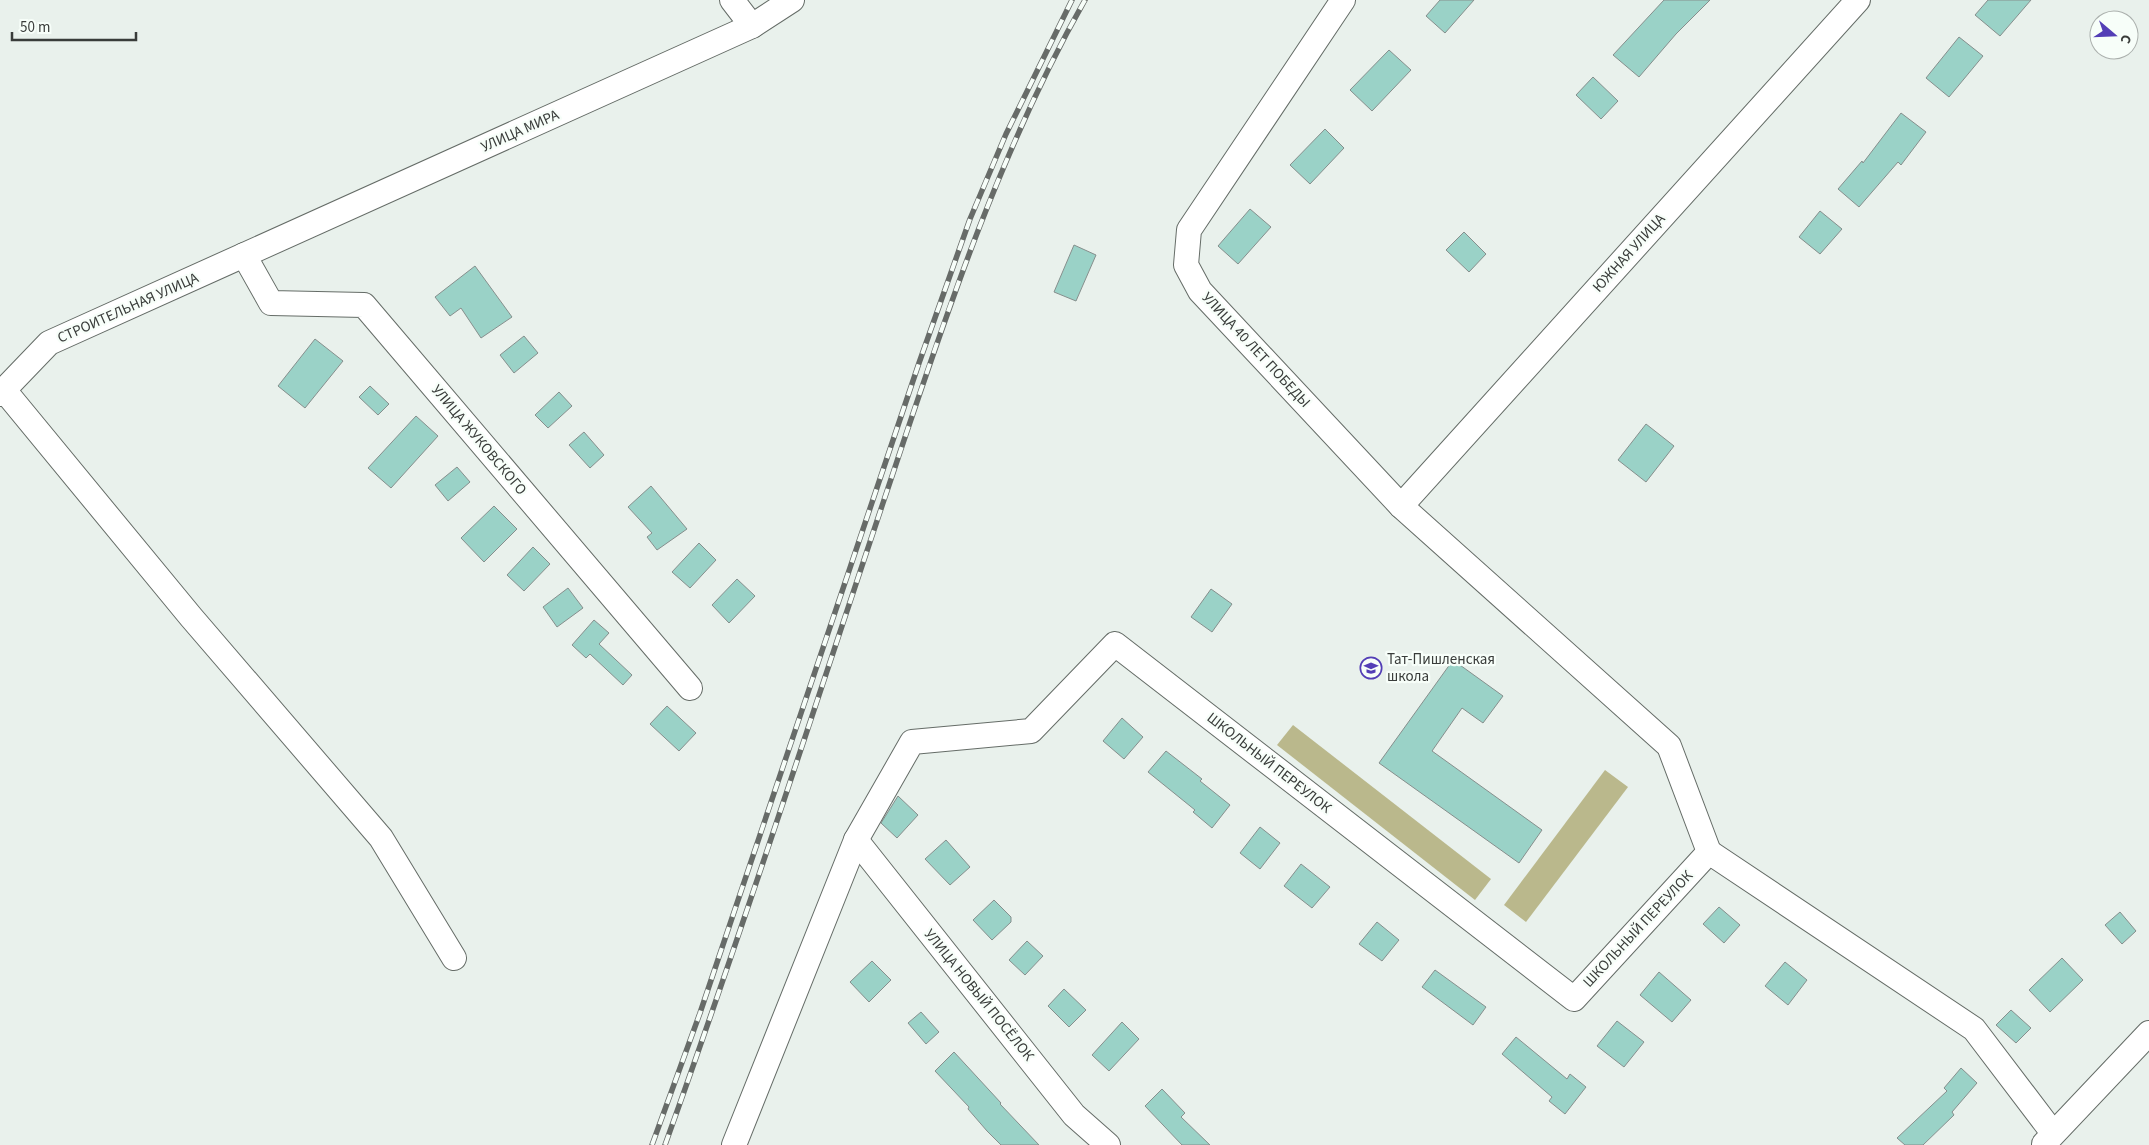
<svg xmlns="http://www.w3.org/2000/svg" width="2149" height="1145" font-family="'Source Sans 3',sans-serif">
  <rect width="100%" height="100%" fill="#e9f1ec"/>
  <g fill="#bab88c">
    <path d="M1293 725 1491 879 1475 900 1277 745Z"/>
    <path d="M1605 770 1628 787 1526 922 1504 905Z"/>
  </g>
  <g fill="#9ad2c7" stroke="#868f8d">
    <path d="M1440 0H1474L1445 33 1426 16Z"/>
    <path d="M1664 0H1710L1676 34 1639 77 1613 55Z"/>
    <path d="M1988 0H2031L2000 36 1975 15Z"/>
    <path d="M1959 37 1983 56 1949 97 1926 78Z"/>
    <path d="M1389 50 1411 70 1372 111 1350 90Z"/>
    <path d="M1593 77 1618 101 1601 119 1576 95Z"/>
    <path d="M1901 113 1926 132 1901 165 1898 162 1859 207 1838 189 1862 161 1863 163Z"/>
    <path d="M1325 129 1344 148 1310 184 1290 165Z"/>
    <path d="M1250 209 1271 227 1238 264 1218 246Z"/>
    <path d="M1820 211 1842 229 1820 254 1799 237Z"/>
    <path d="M1464 232 1486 254 1469 272 1446 250Z"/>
    <path d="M1074 245 1096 255 1076 301 1054 292Z"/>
    <path d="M475 266 512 317 481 338 461 308 450 316 435 297Z"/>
    <path d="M524 336 538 353 514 373 500 355Z"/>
    <path d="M315 339 343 361 305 408 278 386Z"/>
    <path d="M370 386 389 404 378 415 359 397Z"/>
    <path d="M559 392 572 406 548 428 535 415Z"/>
    <path d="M416 416 438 436 391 488 368 468Z"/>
    <path d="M1646 424 1674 446 1646 482 1618 460Z"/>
    <path d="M584 432 604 455 590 468 569 445Z"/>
    <path d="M457 467 470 482 448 501 435 485Z"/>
    <path d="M651 486 687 529 657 550 647 537 652 533 628 507Z"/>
    <path d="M494 506 517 529 484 562 461 538Z"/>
    <path d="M699 543 716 560 690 588 672 572Z"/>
    <path d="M533 547 550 564 524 591 507 575Z"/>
    <path d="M737 579 755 596 729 623 712 605Z"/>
    <path d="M568 588 583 608 557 627 543 607Z"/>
    <path d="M1211 589 1232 604 1212 632 1191 617Z"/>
    <path d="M594 620 609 633 599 644 632 675 623 685 590 654 586 658 572 645Z"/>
    <path d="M1453 660 1503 696 1483 723 1462 708 1432 751 1542 830 1519 863 1379 763Z"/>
    <path d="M667 706 696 733 679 751 650 724Z"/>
    <path d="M1122 718 1143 737 1124 759 1103 741Z"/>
    <path d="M1166 751 1202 779 1200 781 1230 805 1212 828 1193 812 1195 810 1148 772Z"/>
    <path d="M898 796 918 815 897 838 881 823Z"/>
    <path d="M1260 827 1280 843 1260 869 1240 853Z"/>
    <path d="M946 840 970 867 950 885 925 859Z"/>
    <path d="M1301 864 1330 887 1312 908 1284 886Z"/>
    <path d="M994 900 1011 917V922L992 940 973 920Z"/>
    <path d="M1719 907 1740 925 1724 943 1703 924Z"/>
    <path d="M2120 912 2136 931 2122 944 2105 925Z"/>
    <path d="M1377 922 1399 940 1382 961 1359 944Z"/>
    <path d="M1027 941 1043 956 1025 975 1009 960Z"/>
    <path d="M2062 958 2083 980 2050 1012 2029 990Z"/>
    <path d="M872 961 891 980 869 1002 850 982Z"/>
    <path d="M1785 962 1807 980 1788 1005 1765 986Z"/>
    <path d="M1435 970 1486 1007 1473 1025 1422 987Z"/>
    <path d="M1659 972 1691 1000 1672 1022 1640 995Z"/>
    <path d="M1064 989 1086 1010 1069 1027 1048 1006Z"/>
    <path d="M2011 1010 2031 1028 2016 1043 1996 1025Z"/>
    <path d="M921 1012 939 1032 926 1044 908 1023Z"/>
    <path d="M1617 1021 1644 1042 1624 1067 1597 1046Z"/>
    <path d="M1122 1022 1139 1039 1109 1071 1092 1055Z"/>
    <path d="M1516 1037 1567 1079 1570 1074 1586 1087 1565 1114 1549 1101 1552 1097 1502 1054Z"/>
    <path d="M954 1052 1001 1103 1000 1104 1039 1145H1001L987 1131 968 1109 969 1107 935 1071Z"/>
    <path d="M1961 1068 1977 1083 1952 1112 1954 1115 1923 1145H1905L1897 1138 1947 1091 1944 1088Z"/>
    <path d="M1162 1089 1185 1113 1181 1117 1210 1145H1182L1145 1106Z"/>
  </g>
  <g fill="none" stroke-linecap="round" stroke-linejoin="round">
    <g stroke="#656c67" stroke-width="26">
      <g id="minor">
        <path d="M732 0 752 26"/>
        <path d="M1343 0 1189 230 1186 265 1200 291 1401 506 1669 746 1709 852"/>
        <path d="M244 255 271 303 364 305 690 688"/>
        <path d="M4 390 191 617 381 838 454 958"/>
        <path d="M0 394 49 343 752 26 792 0"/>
        <path d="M1401 506 1858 0"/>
        <path d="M856 840 1074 1115 1108 1145"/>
        <path d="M2044 1144 2149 1033"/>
        <path d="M734 1145 856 840 912 742 1031 731 1115 644 1574 999 1709 852 1974 1029 2053 1133"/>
      </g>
    </g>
    <use href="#minor" stroke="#fff" stroke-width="24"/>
    <g stroke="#676b68" stroke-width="5.5">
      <g id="rail">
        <path d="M652 1145 700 1013 919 363 970 219 1006 134 1072 0"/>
        <path d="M665 1145C742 931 812 715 884 500 941 330 996 157 1085 0"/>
      </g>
    </g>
    <use href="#rail" stroke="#f7fef9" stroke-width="4" stroke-dasharray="11" stroke-linecap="butt"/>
  </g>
  <defs>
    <g id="school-ring" transform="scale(1.125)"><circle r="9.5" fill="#f7fef9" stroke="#533eb6" stroke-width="1.5"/><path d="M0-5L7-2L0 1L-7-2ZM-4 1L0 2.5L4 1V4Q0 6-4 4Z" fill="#533eb6"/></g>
  </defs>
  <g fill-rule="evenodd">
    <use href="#school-ring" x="1371" y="668"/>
  </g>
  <g text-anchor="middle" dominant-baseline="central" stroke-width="4.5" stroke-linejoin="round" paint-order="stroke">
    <g font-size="15" fill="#393c3a" stroke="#f7fef9">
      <text transform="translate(520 131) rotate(-24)">УЛИЦА МИРА</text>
      <text transform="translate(1629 253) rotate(-48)">ЮЖНАЯ УЛИЦА</text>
      <text transform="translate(128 308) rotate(-24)">СТРОИТЕЛЬНАЯ УЛИЦА</text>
      <text transform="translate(1256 350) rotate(47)">УЛИЦА 40 ЛЕТ ПОБЕДЫ</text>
      <text transform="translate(479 440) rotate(50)">УЛИЦА ЖУКОВСКОГО</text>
      <text transform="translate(1269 763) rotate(38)">ШКОЛЬНЫЙ ПЕРЕУЛОК</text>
      <text transform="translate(1638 929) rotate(-47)">ШКОЛЬНЫЙ ПЕРЕУЛОК</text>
      <text transform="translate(979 995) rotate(51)">УЛИЦА НОВЫЙ ПОСЁЛОК</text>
    </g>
    <g font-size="15" fill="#393c3a" stroke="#f7fef9" text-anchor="start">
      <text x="1387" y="659">Тат-Пишленская<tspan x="1387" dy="17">школа</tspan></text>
    </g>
  </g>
  <g transform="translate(2114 35) rotate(109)"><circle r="24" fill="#f7fef9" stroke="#abb0ad"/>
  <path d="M0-4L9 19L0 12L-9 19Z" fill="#533eb6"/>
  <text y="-8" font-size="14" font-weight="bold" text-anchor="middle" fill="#393c3a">С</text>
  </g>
  <path d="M12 32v8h124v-8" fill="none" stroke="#393c3a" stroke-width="2.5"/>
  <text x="20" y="32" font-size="15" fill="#393c3a" stroke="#f7fef9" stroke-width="4" paint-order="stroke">50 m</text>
</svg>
